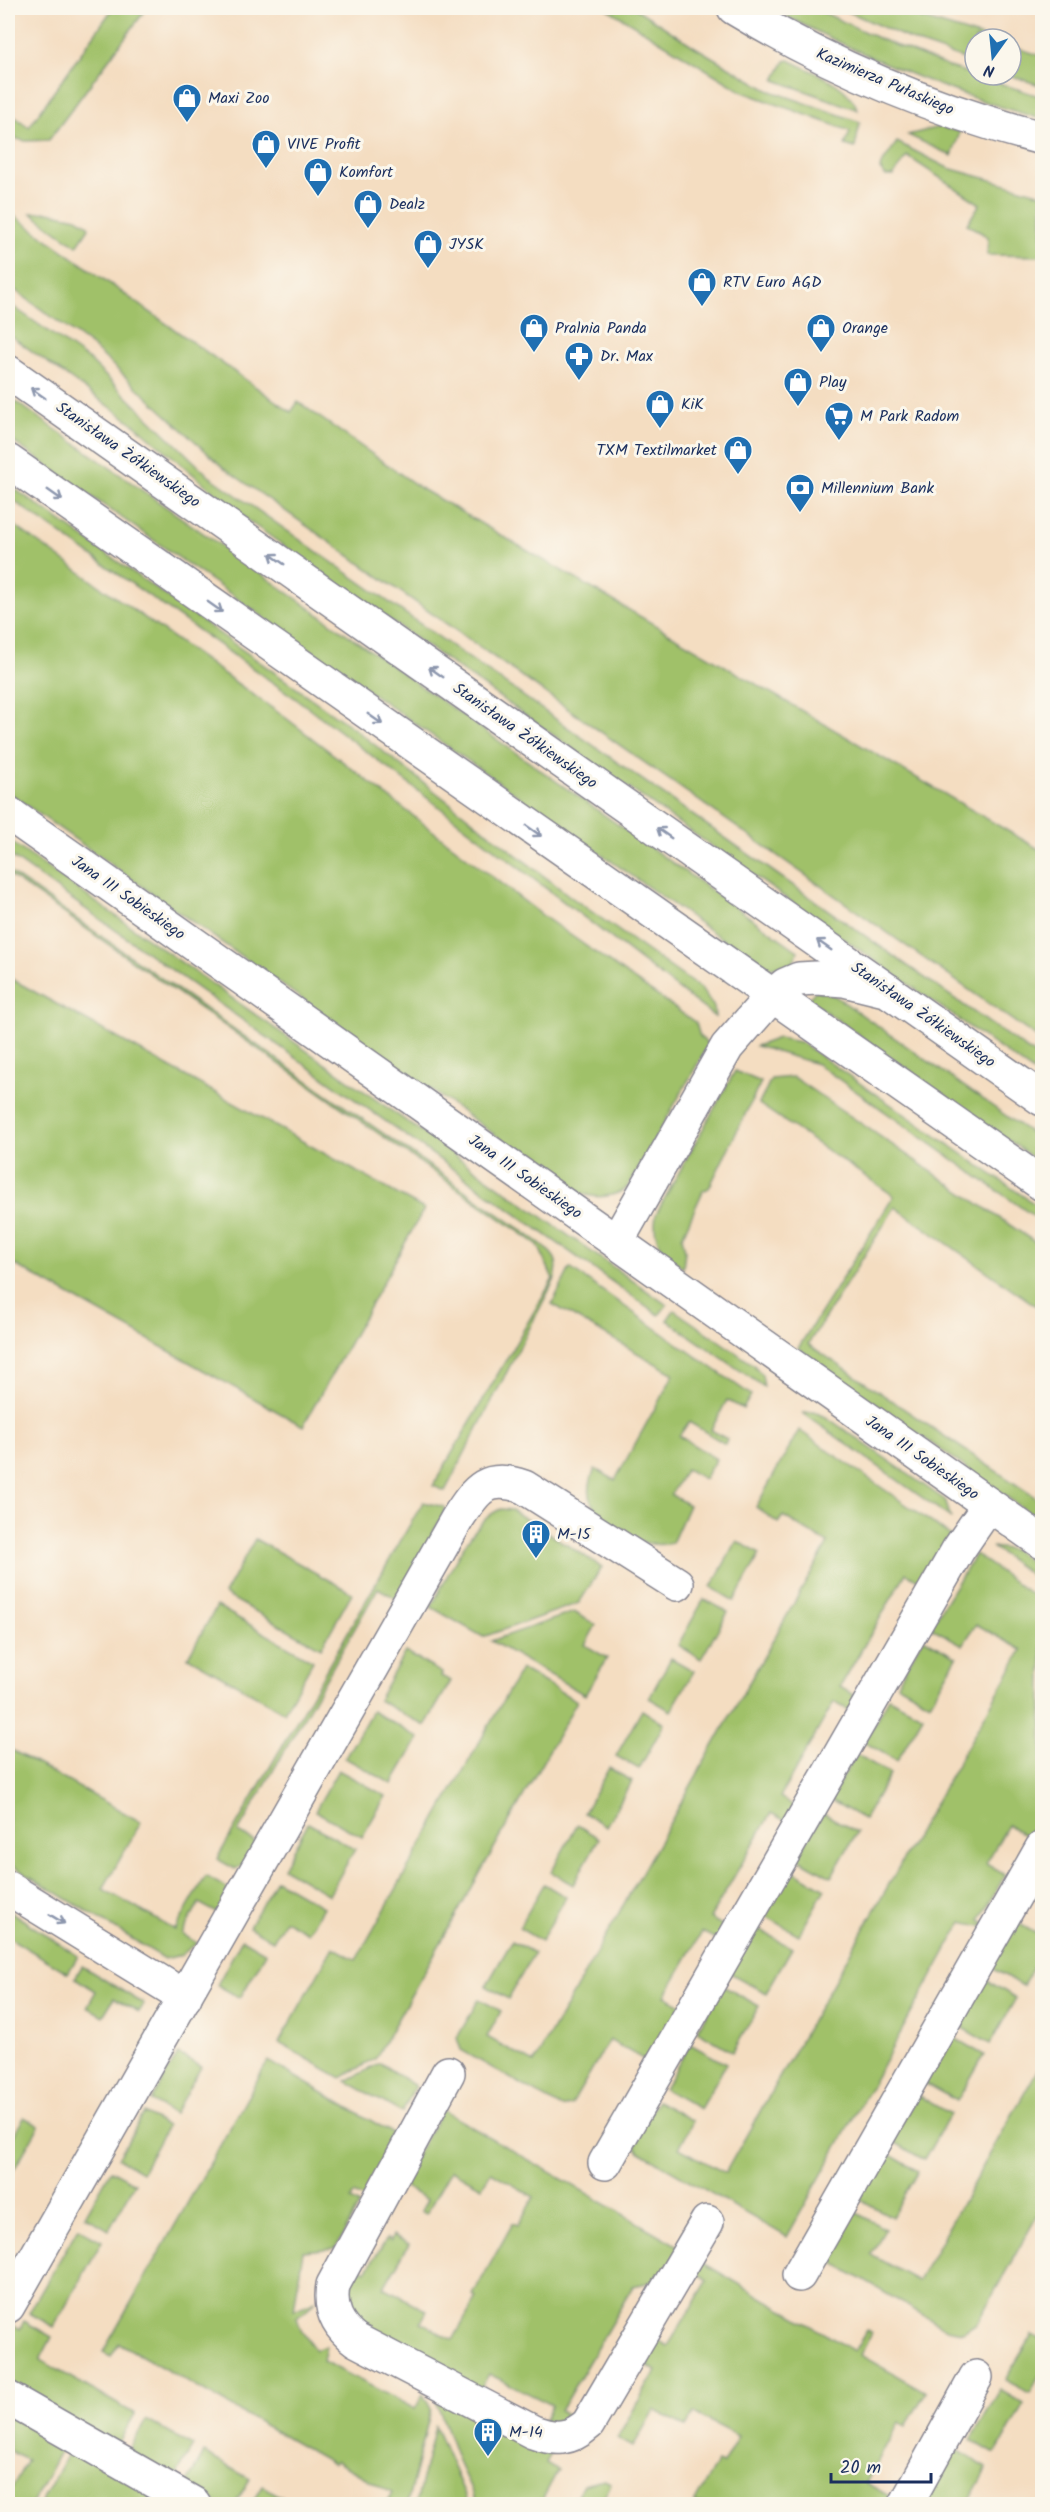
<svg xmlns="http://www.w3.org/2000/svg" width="1050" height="2512" font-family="Kalam,sans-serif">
  <rect width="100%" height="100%" fill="#fbf7ec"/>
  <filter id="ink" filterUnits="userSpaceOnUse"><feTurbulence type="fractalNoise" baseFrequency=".0167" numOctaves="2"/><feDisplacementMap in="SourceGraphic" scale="12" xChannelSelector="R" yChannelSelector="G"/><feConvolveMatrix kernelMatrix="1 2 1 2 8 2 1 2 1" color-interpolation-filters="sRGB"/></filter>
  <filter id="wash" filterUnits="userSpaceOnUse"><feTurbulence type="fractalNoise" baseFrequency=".008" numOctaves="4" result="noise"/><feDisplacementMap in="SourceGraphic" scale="24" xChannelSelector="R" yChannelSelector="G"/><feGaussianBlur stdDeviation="1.35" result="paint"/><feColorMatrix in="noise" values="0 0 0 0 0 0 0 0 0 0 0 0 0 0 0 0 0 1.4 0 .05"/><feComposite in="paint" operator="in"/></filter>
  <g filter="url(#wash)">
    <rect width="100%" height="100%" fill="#f4ddc1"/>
    <g fill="#a0c169" stroke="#5e7864" stroke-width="1.5">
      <path d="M113 8H147L49 140 26 141 8 137V112L29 127Z"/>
      <path d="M606 8H635L695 47 768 90 860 122 855 148 845 145 850 131 743 92Z"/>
      <path d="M790 8H814L880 39 949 67 1042 97V119C953 95 869 59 786 16Z"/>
      <path d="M840 8H888L989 39H975V63L923 45Z"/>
      <path d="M1011 46 1042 56V86L1009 75Z"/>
      <path d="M789 60C814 73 847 82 858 110L775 80 785 61Z"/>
      <path d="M939 127 960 132 952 156 908 135Z"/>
      <path d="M897 142 948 168 1042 194V256L987 255 988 237 967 224 980 204 907 156 893 176H886L880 169 881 165Z"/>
      <path d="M48 212 77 218 87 224 89 228 77 246 31 213Z"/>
      <path d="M13 215 291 412 298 402 422 489 1042 851V1041L224 468 93 347 8 285V216Z"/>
      <path d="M8 303 89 360 209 476 1042 1060V1078L247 520 134 424 8 334Z"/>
      <path d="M8 396 798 951 793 963 765 969 8 438Z"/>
      <path d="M8 484 353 728 571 897 701 989 714 1007 715 1017 309 708 8 497Z"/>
      <path d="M8 521 286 718 546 918 696 1023 700 1037 709 1044 627 1188C608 1200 591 1199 572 1189L8 792Z"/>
      <path d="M8 840 667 1305 659 1315 8 854Z"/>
      <path d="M8 871 540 1243C555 1255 561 1262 554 1281L445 1491 433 1486 553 1279 538 1245 8 874Z"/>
      <path d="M8 977 424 1209 303 1426 8 1261Z"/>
      <path d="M816 990 835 996 1042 1141V1164L808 999Z"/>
      <path d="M778 1038 800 1042 1042 1209V1222L817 1064 756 1046Z"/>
      <path d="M735 1071 761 1082 709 1188 703 1191 682 1237 685 1250 683 1268C663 1252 651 1241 656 1214Z"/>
      <path d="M793 1077 1042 1247V1310L895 1207 808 1344 1042 1502V1522L798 1348 894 1196 759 1104 771 1079Z"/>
      <path d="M570 1268 751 1395 743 1409 727 1400 711 1430 727 1439 725 1444 689 1422 679 1436 716 1459 704 1479 686 1469 671 1495 689 1505 672 1543C650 1548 638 1541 619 1530 595 1515 581 1498 595 1469L615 1480 674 1374 552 1304Z"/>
      <path d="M674 1310 754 1365 762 1375 764 1387 667 1320Z"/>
      <path d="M814 1412 826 1417 945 1500 951 1518 803 1413Z"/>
      <path d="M799 1430 951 1536 925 1584 906 1573 840 1687 859 1698 852 1712 834 1702 780 1797 797 1808 789 1823 771 1813 710 1918 727 1928 720 1941 702 1932 665 1996 683 2006 650 2063 609 2040 572 2104 562 2108 461 2050 457 2038 479 1999 501 2011 487 2037 534 2063 828 1543 783 1516 778 1523 756 1507Z"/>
      <path d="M423 1502 445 1507 443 1515 397 1599 378 1588 238 1832 257 1843 244 1865 235 1869 217 1859Z"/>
      <path d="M501 1509 512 1510 602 1567 579 1603 483 1637 431 1607C446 1580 471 1520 501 1509Z"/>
      <path d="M255 1539 352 1593 321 1648 224 1594Z"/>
      <path d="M737 1541 760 1554 734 1601 711 1587Z"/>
      <path d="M992 1547 1014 1550 1042 1570V1583Z"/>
      <path d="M975 1554 1042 1602V1812L1028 1837 1008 1825 986 1864 1005 1875 980 1920 987 1924 985 1927 962 1922 787 2237 638 2151 634 2143 657 2101 693 2121 679 2148 725 2173 1022 1650 976 1624 963 1645 930 1627Z"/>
      <path d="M704 1599 728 1612 701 1659 678 1645Z"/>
      <path d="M217 1606 313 1661 284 1712 188 1657Z"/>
      <path d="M574 1612 596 1625 585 1645 607 1658 585 1695 491 1641Z"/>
      <path d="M923 1638 957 1657 930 1703 897 1684Z"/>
      <path d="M405 1652 442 1673 441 1676 451 1681 425 1726 378 1700Z"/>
      <path d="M671 1658 694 1671 671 1711 649 1698Z"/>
      <path d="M521 1669 577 1701 375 2059 341 2078 279 2043 333 1947 356 1960Z"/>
      <path d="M889 1698 923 1716 897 1761 864 1742Z"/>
      <path d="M642 1710 664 1724 639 1769 616 1756Z"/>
      <path d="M372 1711 419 1738 392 1784 345 1758Z"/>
      <path d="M8 1748 141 1822 103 1889 175 1930 206 1876 228 1889 219 1914 199 1903 182 1934 197 1943 181 1955 165 1959 8 1863Z"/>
      <path d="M856 1754 890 1774 864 1819 830 1800Z"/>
      <path d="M609 1768 632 1781 606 1826 584 1813Z"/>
      <path d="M338 1770 386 1796 362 1837 315 1811Z"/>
      <path d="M823 1813 857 1832 831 1877 797 1858Z"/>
      <path d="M308 1823 355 1849 329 1895 283 1868Z"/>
      <path d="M577 1825 599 1838 573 1885 551 1872Z"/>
      <path d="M790 1869 825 1889 799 1935 764 1915Z"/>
      <path d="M276 1880 323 1907 308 1933 285 1920 273 1941 249 1927Z"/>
      <path d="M544 1884 566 1897 541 1941 519 1928Z"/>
      <path d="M8 1910 78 1956 68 1973 8 1937Z"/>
      <path d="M1016 1922 1042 1937V1951L1023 1986 990 1967Z"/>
      <path d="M756 1928 792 1948 766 1993 730 1973Z"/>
      <path d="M242 1939 266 1953 240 1998 217 1985Z"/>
      <path d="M512 1941 534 1953 508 1999 486 1986Z"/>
      <path d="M82 1966 144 2004 139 2012 114 1998 103 2016 87 2007 96 1991 75 1978Z"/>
      <path d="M983 1978 1016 1998 990 2044 957 2025Z"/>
      <path d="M723 1986 759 2006 733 2052 697 2031Z"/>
      <path d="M951 2036 984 2055 957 2101 924 2083Z"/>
      <path d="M690 2044 726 2064 700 2109 664 2089Z"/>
      <path d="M178 2054 201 2067 174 2114 151 2101Z"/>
      <path d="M268 2061 396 2135 363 2199 354 2194 351 2200 359 2205 336 2248 303 2251 294 2310 316 2301 297 2318 301 2330 315 2350 326 2346 323 2361 415 2409 423 2394 431 2409 407 2504H386L392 2493 336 2461 333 2464 119 2343 111 2356 103 2352Z"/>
      <path d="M1042 2062V2207L977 2323 963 2332 947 2329 832 2262 828 2254 852 2210 885 2229 871 2255 918 2281Z"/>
      <path d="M380 2063 415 2086 402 2113 346 2081Z"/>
      <path d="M917 2095 950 2114 924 2160 891 2140Z"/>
      <path d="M442 2110 680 2247 661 2280 633 2286 560 2411 575 2420 543 2423 552 2405 489 2374 479 2392 353 2322 344 2290 354 2265 366 2271 387 2238 391 2240 393 2235 409 2244 384 2287 427 2311 421 2322 453 2340 477 2297 473 2295 513 2223 518 2225 534 2197 491 2172 482 2187 451 2170 426 2214 421 2211 427 2200 400 2184Z"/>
      <path d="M144 2113 167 2126 142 2172 118 2158Z"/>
      <path d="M24 2117 39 2126 8 2180V2146Z"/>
      <path d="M885 2152 918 2171 892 2217 858 2198Z"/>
      <path d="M111 2170 135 2183 109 2230 85 2216Z"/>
      <path d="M78 2228 102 2241 54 2327 29 2313Z"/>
      <path d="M698 2260 854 2351 867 2330 871 2333 860 2355 926 2392 906 2426 899 2422 866 2483 898 2501 897 2503 694 2504 717 2462 723 2464 738 2436 694 2413 686 2427 654 2410 633 2447 617 2438 656 2371 638 2360 652 2337 668 2346 708 2280 692 2270Z"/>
      <path d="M24 2321 52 2337 40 2360 135 2414 116 2447 15 2388 8 2380V2334L13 2325 20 2329Z"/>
      <path d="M1032 2335 1042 2340V2371L1030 2393 1005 2380Z"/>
      <path d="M1000 2390 1024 2404 995 2454 971 2440Z"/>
      <path d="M433 2392 552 2452 546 2463 558 2470 540 2504H478L459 2464Z"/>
      <path d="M8 2411 64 2444 32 2504H8V2496L27 2460 8 2450Z"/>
      <path d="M146 2420 193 2446 174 2480 127 2454Z"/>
      <path d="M435 2426 469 2504H416Z"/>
      <path d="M71 2447 164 2500 161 2504H40Z"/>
      <path d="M954 2448 987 2468 967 2504H931L924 2501Z"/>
      <path d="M204 2453 250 2479 235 2504H219L185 2486Z"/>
      <path d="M604 2480 611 2483 600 2504H573L583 2485Z"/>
      <path d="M262 2486 295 2504H251Z"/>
    </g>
  </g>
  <g filter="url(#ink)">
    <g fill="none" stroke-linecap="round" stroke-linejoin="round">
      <g stroke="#888690" stroke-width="36">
        <g id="street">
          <path d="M734 8C830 66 934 110 1042 138"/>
          <path d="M8 813 1042 1542"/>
          <path d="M617 1241 727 1047 772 996 785 985 799 979 817 978 844 980 889 991"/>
          <path d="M8 1888 185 1997"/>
          <path d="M448 2073 333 2285C329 2309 337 2326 356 2340L533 2432C555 2440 570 2440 588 2424L707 2222"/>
          <path d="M605 2163 958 1550 989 1505"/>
          <path d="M799 2275 1042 1848"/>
          <path d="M8 2306 457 1519C477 1488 487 1474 524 1487L677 1584"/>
          <path d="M8 2398 194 2504"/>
          <path d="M906 2504 976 2377"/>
        </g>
      </g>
      <g stroke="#888690" stroke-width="36">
        <g id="primary">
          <path d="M8 372 1042 1099"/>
          <path d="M8 461 1042 1184"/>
        </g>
      </g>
      <use href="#street" stroke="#fff" stroke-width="33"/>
      <use href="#primary" stroke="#fff" stroke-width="33"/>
    </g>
    <defs><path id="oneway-shaft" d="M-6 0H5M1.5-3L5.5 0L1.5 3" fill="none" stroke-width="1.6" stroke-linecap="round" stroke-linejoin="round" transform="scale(1.5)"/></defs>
    <g stroke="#8d97ae">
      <use href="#oneway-shaft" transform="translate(38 393) rotate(-145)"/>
      <use href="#oneway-shaft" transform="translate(55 495) rotate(35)"/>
      <use href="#oneway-shaft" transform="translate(277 559) rotate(-145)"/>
      <use href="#oneway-shaft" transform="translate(215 607) rotate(35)"/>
      <use href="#oneway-shaft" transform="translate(436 672) rotate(-145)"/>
      <use href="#oneway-shaft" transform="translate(375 719) rotate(35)"/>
      <use href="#oneway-shaft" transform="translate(534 831) rotate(35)"/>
      <use href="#oneway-shaft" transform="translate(664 833) rotate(-145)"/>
      <use href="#oneway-shaft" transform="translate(824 945) rotate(-145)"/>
      <use href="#oneway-shaft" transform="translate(57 1919) rotate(31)"/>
    </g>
  </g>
  <defs>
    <g id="shop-pin" transform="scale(1.5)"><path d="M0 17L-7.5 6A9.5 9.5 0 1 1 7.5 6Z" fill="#1f6fb2" stroke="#fbf7ec"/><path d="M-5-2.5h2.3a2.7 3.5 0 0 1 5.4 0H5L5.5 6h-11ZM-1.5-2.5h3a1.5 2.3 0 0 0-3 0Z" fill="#fff"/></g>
    <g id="pharmacy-pin" transform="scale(1.5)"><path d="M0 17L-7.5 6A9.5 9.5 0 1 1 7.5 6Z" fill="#1f6fb2" stroke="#fbf7ec"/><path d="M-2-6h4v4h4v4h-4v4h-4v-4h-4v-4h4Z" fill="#fff"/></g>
    <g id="supermarket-pin" transform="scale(1.5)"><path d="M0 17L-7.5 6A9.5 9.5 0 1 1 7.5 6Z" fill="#1f6fb2" stroke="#fbf7ec"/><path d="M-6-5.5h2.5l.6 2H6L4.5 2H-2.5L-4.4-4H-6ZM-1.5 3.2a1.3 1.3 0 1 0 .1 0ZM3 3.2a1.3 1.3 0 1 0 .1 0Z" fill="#fff"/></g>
    <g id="bank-pin" transform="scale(1.5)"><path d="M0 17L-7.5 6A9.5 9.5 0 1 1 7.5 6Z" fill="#1f6fb2" stroke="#fbf7ec"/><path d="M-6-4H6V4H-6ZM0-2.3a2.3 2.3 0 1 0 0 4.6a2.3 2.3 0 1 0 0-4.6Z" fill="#fff"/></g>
    <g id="building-pin" transform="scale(1.5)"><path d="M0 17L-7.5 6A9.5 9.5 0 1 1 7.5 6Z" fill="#1f6fb2" stroke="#fbf7ec"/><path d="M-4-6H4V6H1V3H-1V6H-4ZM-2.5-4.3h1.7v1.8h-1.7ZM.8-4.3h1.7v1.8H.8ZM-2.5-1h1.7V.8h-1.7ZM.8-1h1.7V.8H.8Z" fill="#fff"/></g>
  </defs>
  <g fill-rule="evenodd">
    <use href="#shop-pin" x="187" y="98"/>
    <use href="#shop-pin" x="266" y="144"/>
    <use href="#shop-pin" x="318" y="172"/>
    <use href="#shop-pin" x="368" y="204"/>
    <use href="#shop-pin" x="428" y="244"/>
    <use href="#shop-pin" x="702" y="282"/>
    <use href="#shop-pin" x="534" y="328"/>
    <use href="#shop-pin" x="821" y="328"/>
    <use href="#pharmacy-pin" x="579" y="356"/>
    <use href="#shop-pin" x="798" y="382"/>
    <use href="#shop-pin" x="660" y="404"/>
    <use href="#supermarket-pin" x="839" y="416"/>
    <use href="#shop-pin" x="738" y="450"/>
    <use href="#bank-pin" x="800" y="488"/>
    <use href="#building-pin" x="536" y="1534"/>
    <use href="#building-pin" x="488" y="2432"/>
  </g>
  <g text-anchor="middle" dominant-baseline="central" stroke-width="6" stroke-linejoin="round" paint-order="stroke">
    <g font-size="16" fill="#1b2f5e" stroke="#fbf7ec">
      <text transform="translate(885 82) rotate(23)">Kazimierza Pułaskiego</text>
      <text transform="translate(128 455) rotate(35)">Stanisława Żółkiewskiego</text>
      <text transform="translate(525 736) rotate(35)">Stanisława Żółkiewskiego</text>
      <text transform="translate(128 898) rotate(35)">Jana III Sobieskiego</text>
      <text transform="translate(923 1015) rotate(35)">Stanisława Żółkiewskiego</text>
      <text transform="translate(525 1177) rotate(35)">Jana III Sobieskiego</text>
      <text transform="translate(922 1458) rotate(35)">Jana III Sobieskiego</text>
    </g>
    <g font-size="16" fill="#1b2f5e" stroke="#fbf7ec" text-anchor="start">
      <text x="208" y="98">Maxi Zoo</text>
      <text x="287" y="144">VIVE Profit</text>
      <text x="339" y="172">Komfort</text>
      <text x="389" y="204">Dealz</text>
      <text x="449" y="244">JYSK</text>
      <text x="723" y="282">RTV Euro AGD</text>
      <text x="555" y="328">Pralnia Panda</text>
      <text x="842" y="328">Orange</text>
      <text x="600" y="356">Dr. Max</text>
      <text x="819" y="382">Play</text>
      <text x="681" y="404">KiK</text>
      <text x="860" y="416">M Park Radom</text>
      <text x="717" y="450" text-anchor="end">TXM Textilmarket</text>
      <text x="821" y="488">Millennium Bank</text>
      <text x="557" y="1534">M-15</text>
      <text x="509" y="2432">M-14</text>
    </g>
  </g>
  <rect width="1050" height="2512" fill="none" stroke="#fbf7ec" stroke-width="30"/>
  <g transform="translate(993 57) rotate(195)"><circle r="28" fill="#fbf7ec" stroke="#a1a7b3" stroke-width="1.5"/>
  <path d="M0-4.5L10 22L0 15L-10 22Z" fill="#1f6fb2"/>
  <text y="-9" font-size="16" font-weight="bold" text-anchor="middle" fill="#1b2f5e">N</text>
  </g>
  <path d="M831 2473v9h100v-9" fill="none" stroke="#1b2f5e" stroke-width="3"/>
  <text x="840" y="2473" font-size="18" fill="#1b2f5e" stroke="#fbf7ec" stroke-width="4.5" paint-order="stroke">20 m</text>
</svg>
